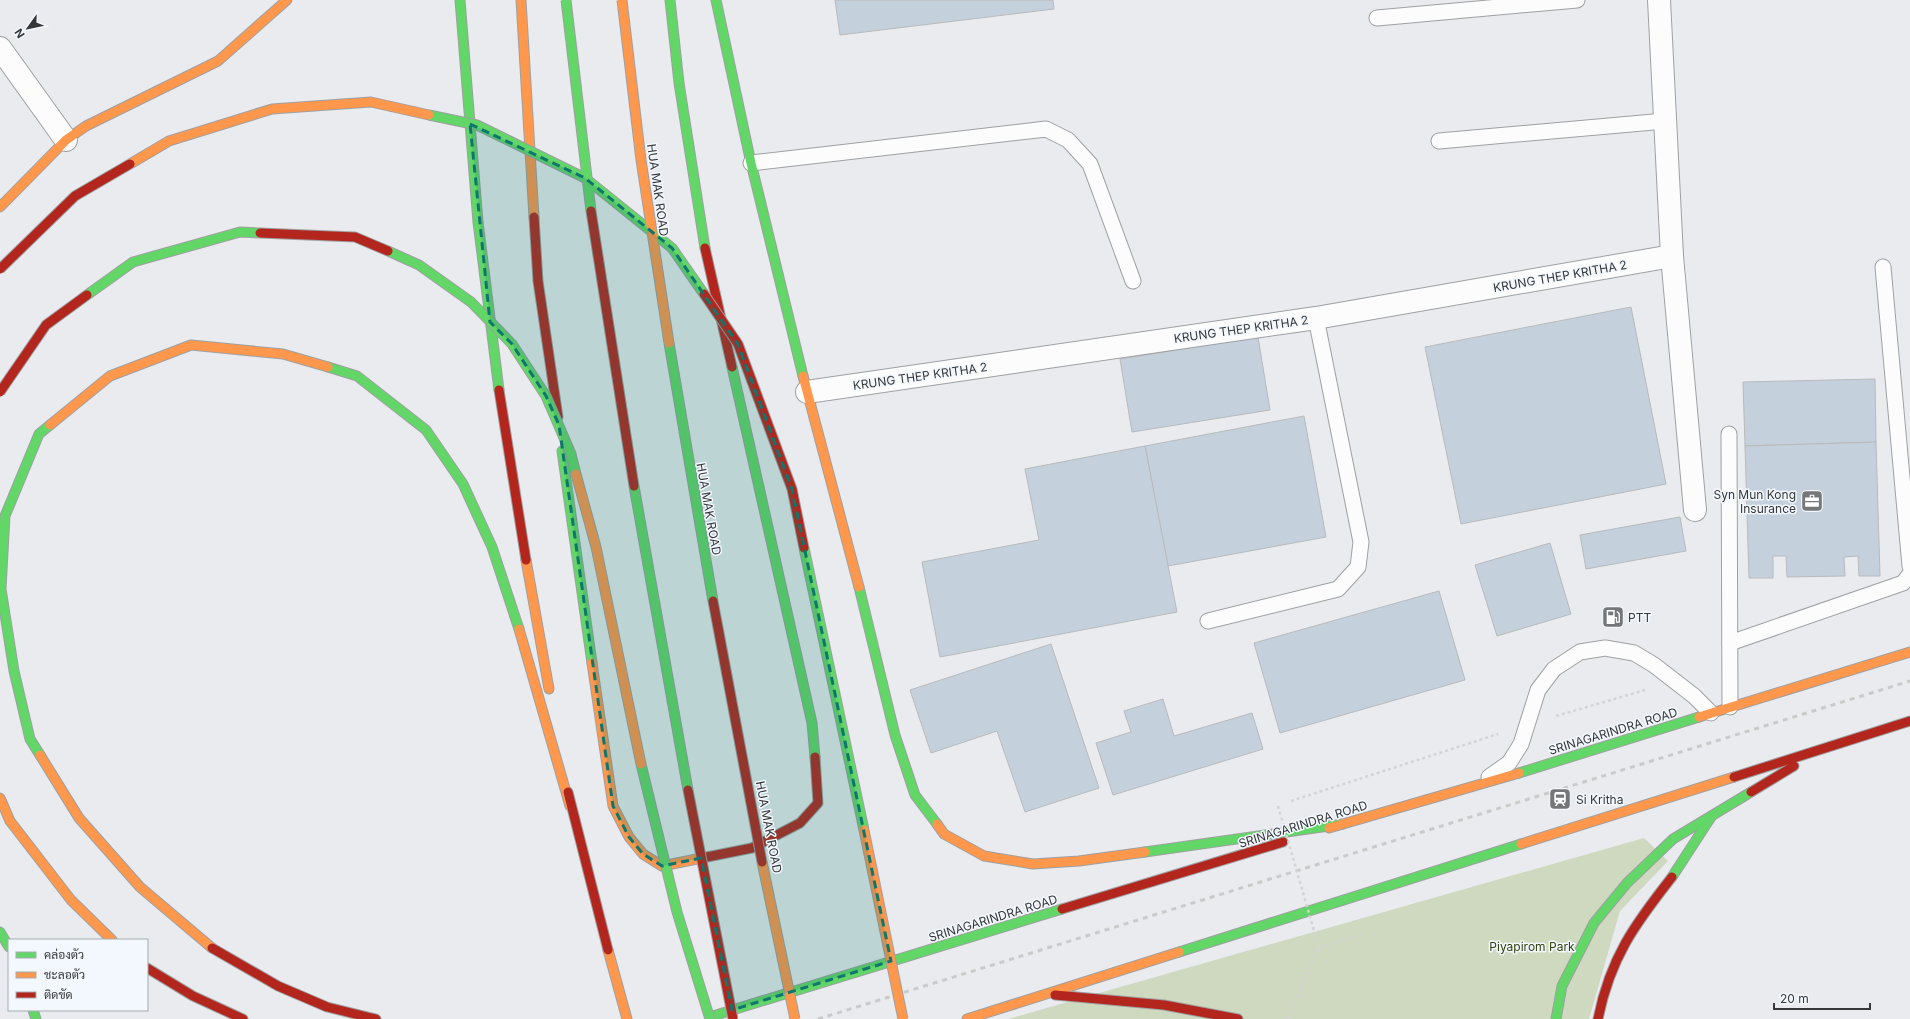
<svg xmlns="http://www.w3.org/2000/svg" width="1910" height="1019" font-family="Inter,Sarabun,sans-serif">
  <rect width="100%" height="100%" fill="#e9ebee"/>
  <path fill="#cfd9bf" d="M1644 838 1668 861 1620 911 1589 1019H1008Z"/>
  <g fill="#c4d0dc" stroke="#b8babc">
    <path d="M835 0H1053L1054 9 840 35Z"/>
    <path d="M1631 307 1666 484 1461 524 1425 347Z"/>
    <path d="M1258 337 1270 410 1132 432 1120 359Z"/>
    <path d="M1875 379 1876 442 1745 446 1743 382Z"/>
    <path d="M1304 416 1326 537 1168 566 1145 446Z"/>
    <path d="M1876 442 1880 576H1859L1858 556 1844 557 1845 576 1787 577 1786 556H1773V578H1749L1745 446Z"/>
    <path d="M1145 446 1177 612 940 657 922 562 1039 540 1025 469Z"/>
    <path d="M1680 517 1686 551 1586 569 1580 535Z"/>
    <path d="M1550 543 1571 614 1497 636 1475 565Z"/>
    <path d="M1439 591 1465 680 1280 733 1254 643Z"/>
    <path d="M1051 644 1099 788 1025 812 997 731 931 753 910 690Z"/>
    <path d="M1163 699 1174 736 1252 713 1263 749 1113 795 1096 743 1131 732 1124 711Z"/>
  </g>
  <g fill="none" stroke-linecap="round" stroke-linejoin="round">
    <g stroke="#9ea0a2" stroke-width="17">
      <g id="lane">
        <path d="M1377 18 1577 0"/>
        <path d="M1439 141 1665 121"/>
        <path d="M751 163 1046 129 1068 140 1090 164 1133 281"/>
        <path d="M1883 267 1910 566"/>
        <path d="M1729 434 1730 707"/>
        <path d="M1208 621 1338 589 1358 567 1361 542 1316 318"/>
        <path d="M1730 643 1903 583 1910 574"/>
        <path d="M1489 777 1509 763 1521 744 1538 690 1554 669 1580 652 1605 648 1634 653 1654 665 1694 696 1711 713"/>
      </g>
    </g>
    <g stroke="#9ea0a2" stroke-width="24">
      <g id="street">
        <path d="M1659 0 1672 256 1695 510"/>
        <path d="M0 48 66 140"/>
        <path d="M807 392 1316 318 1672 256"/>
      </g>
    </g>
    <g stroke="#9ea0a2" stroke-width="11">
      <g id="fast">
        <path d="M460 0 478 222 499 390"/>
        <path d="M670 0 679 83 705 248"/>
        <path d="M716 0 751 163 803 376"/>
        <path d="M328 367 357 376 426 430 463 484 492 547 519 629"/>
        <path d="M732 367 812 723 815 757"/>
        <path d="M562 451 592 663"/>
        <path d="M859 587 895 735 915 795 937 824"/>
        <path d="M40 755 30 739 14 671 1 589 5 516 39 434 50 425"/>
        <path d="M1519 773 1699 717"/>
        <path d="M1145 852 1343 824"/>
        <path d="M1672 877 1711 817"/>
        <path d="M0 932 9 947"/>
        <path d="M1179 952 1521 844"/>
        <path d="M33 1010 36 1019"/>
        <path d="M713 1016 1062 909"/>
        <path d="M1556 1019 1562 986 1594 923 1627 883 1673 839 1751 792"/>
      </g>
    </g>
    <g stroke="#9ea0a2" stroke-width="11">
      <g id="slow">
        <path d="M521 0 534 217"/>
        <path d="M0 207 66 140 86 126 218 61 287 0"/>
        <path d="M803 376 859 587"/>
        <path d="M50 425 110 376 191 345 283 354 328 367"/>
        <path d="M526 560 549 689"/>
        <path d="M519 629 570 806"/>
        <path d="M592 663 613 806 629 837 643 854 662 866 702 858"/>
        <path d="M1699 717 1910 652"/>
        <path d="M40 755 79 818 140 887 212 948"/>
        <path d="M0 798 10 821 71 900 112 940"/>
        <path d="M937 824 944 834 984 856 1033 864 1079 861 1145 852"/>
        <path d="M1329 828 1519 773"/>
        <path d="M1521 844 1734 777"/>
        <path d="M608 950 627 1019"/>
        <path d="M967 1019 1179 952"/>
      </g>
    </g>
    <g stroke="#9ea0a2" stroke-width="11">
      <g id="jam">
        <path d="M534 217 538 281 558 417"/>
        <path d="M705 248 732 367"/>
        <path d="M499 390 526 560"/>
        <path d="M1734 777 1910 721"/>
        <path d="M568 792 608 950"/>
        <path d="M1751 792 1794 766"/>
        <path d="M702 858 752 848 800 823 818 803 815 757"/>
        <path d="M1062 909 1283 842"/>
        <path d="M212 948 278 986 327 1007 376 1019"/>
        <path d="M147 968 193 996 243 1019"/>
        <path d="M1055 995 1164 1005 1238 1019"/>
        <path d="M1598 1019C1610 958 1635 924 1672 877"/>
      </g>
    </g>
    <g stroke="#d4d4d5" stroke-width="2.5" stroke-dasharray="3 3" stroke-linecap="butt">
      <path d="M1556 716 1645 690"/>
      <path d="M1291 801 1498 734"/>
      <path d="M1319 948 1362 934"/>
    </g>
    <use href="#lane" stroke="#fcfcfc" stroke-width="15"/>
    <use href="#street" stroke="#fcfcfc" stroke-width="22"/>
    <use href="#fast" stroke="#63d668" stroke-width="9"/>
    <use href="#slow" stroke="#ff974d" stroke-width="9"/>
    <use href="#jam" stroke="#b3261e" stroke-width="9"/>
    <path stroke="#cacaca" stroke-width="3" stroke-dasharray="5 5" stroke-linecap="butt" d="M818 1019 1910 681"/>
    <g stroke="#9ea0a2" stroke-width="11" stroke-linecap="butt">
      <g id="fast-bridge">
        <path d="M566 0 591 211"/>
        <path d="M429 115 477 125 585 178 672 248 704 294"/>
        <path d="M388 251 419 265 471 302 512 344 546 396 571 454 576 474"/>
        <path d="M87 295 133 262 240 232 260 233"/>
        <path d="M669 343 713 601"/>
        <path d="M634 486 688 790"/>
        <path d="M804 548 864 830"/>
        <path d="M641 764 677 912 710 1019"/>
      </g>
    </g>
    <g stroke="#9ea0a2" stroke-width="11" stroke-linecap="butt">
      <g id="slow-bridge">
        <path d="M622 0 641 160 669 343"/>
        <path d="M130 164 169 141 272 109 371 102 429 115"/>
        <path d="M576 474 596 547 641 764"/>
        <path d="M864 830 903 1019"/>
        <path d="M762 862 795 1019"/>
      </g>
    </g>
    <g stroke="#9ea0a2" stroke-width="11" stroke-linecap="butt">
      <g id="jam-bridge">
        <path d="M591 211 634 486"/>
        <path d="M260 233 355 237 388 251"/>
        <path d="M0 269 75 196 130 164"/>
        <path d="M704 294 738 344 792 489 804 548"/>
        <path d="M0 392 46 325 87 295"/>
        <path d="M713 601 762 862"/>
        <path d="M688 790 733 1019"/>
      </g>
    </g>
    <path stroke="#d4d4d5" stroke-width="2.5" stroke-dasharray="3 3" stroke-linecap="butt" d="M1278 806 1319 948 1287 1019"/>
    <use href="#fast-bridge" stroke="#63d668" stroke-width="9"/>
    <use href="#slow-bridge" stroke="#ff974d" stroke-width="9"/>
    <use href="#jam-bridge" stroke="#b3261e" stroke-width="9"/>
  </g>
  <path fill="#0f766e" fill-opacity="0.2" stroke="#0f766e" stroke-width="3" stroke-dasharray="8 5" stroke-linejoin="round" d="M470 124 585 178 672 248 738 344 792 489 891 961 732 1010 701 858 662 866 643 854 629 837 613 806 559 425 546 396 512 344 490 322Z"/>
  <defs>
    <g id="office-square" transform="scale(1.15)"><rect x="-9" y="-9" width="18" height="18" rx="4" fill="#747678" stroke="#f3f8fe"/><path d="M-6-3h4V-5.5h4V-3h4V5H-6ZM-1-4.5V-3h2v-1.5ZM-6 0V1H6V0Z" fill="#fff"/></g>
    <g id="fuel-square" transform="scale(1.15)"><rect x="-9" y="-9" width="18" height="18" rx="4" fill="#747678" stroke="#f3f8fe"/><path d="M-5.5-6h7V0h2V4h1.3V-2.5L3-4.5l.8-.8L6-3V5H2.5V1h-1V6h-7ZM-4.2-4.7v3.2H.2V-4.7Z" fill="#fff"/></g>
    <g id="station-square" transform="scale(1.15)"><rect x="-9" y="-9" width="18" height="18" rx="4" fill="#747678" stroke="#f3f8fe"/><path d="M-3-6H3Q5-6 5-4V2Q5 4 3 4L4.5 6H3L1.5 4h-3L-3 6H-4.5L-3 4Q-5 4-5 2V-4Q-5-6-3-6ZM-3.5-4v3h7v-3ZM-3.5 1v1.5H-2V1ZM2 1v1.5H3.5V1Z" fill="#fff"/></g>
  </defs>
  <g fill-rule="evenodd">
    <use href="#office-square" x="1812" y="501"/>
    <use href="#fuel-square" x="1613" y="617"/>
    <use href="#station-square" x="1560" y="799"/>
  </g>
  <g text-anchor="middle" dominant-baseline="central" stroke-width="3" stroke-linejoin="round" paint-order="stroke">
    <g font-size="12" fill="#353739" stroke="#f3f8fe">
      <text transform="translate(658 190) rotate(82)">HUA MAK ROAD</text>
      <text transform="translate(1560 276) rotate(-10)">KRUNG THEP KRITHA 2</text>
      <text transform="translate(1241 329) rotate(-8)">KRUNG THEP KRITHA 2</text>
      <text transform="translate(920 376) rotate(-8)">KRUNG THEP KRITHA 2</text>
      <text transform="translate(709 509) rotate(80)">HUA MAK ROAD</text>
      <text transform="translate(1613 731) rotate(-17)">SRINAGARINDRA ROAD</text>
      <text transform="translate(1303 824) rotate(-17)">SRINAGARINDRA ROAD</text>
      <text transform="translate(769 827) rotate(79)">HUA MAK ROAD</text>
      <text transform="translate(993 918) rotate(-17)">SRINAGARINDRA ROAD</text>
    </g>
    <g font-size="12" fill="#353739" stroke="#f3f8fe" text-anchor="start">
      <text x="1796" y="494" text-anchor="end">Syn Mun Kong<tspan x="1796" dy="14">Insurance</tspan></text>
      <text x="1628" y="617">PTT</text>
      <text x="1576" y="799">Si Kritha</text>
    </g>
    <g font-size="12" fill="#33410d" stroke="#f3f8fe">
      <text x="1532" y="946">Piyapirom Park</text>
    </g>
  </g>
  <rect x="8" y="939" width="140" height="72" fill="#f3f8fe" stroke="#a7abaf"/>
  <rect x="16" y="952" width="20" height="6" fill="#63d668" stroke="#a7abaf"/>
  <text x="44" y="959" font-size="12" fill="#353739">คล่องตัว</text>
  <rect x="16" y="972" width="20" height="6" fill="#ff974d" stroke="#a7abaf"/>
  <text x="44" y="979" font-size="12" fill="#353739">ชะลอตัว</text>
  <rect x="16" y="992" width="20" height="6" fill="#b3261e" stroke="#a7abaf"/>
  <text x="44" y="999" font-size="12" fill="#353739">ติดขัด</text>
  <g transform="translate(28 28) rotate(237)" stroke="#f3f8fe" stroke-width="3" paint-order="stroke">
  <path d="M0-3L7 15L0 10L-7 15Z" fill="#353739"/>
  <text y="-6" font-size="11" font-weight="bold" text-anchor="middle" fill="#353739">N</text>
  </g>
  <path d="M1774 1003v6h96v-6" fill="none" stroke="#353739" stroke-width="2"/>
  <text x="1780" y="1003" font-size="12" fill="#353739" stroke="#f3f8fe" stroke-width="3" paint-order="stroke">20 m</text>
</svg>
